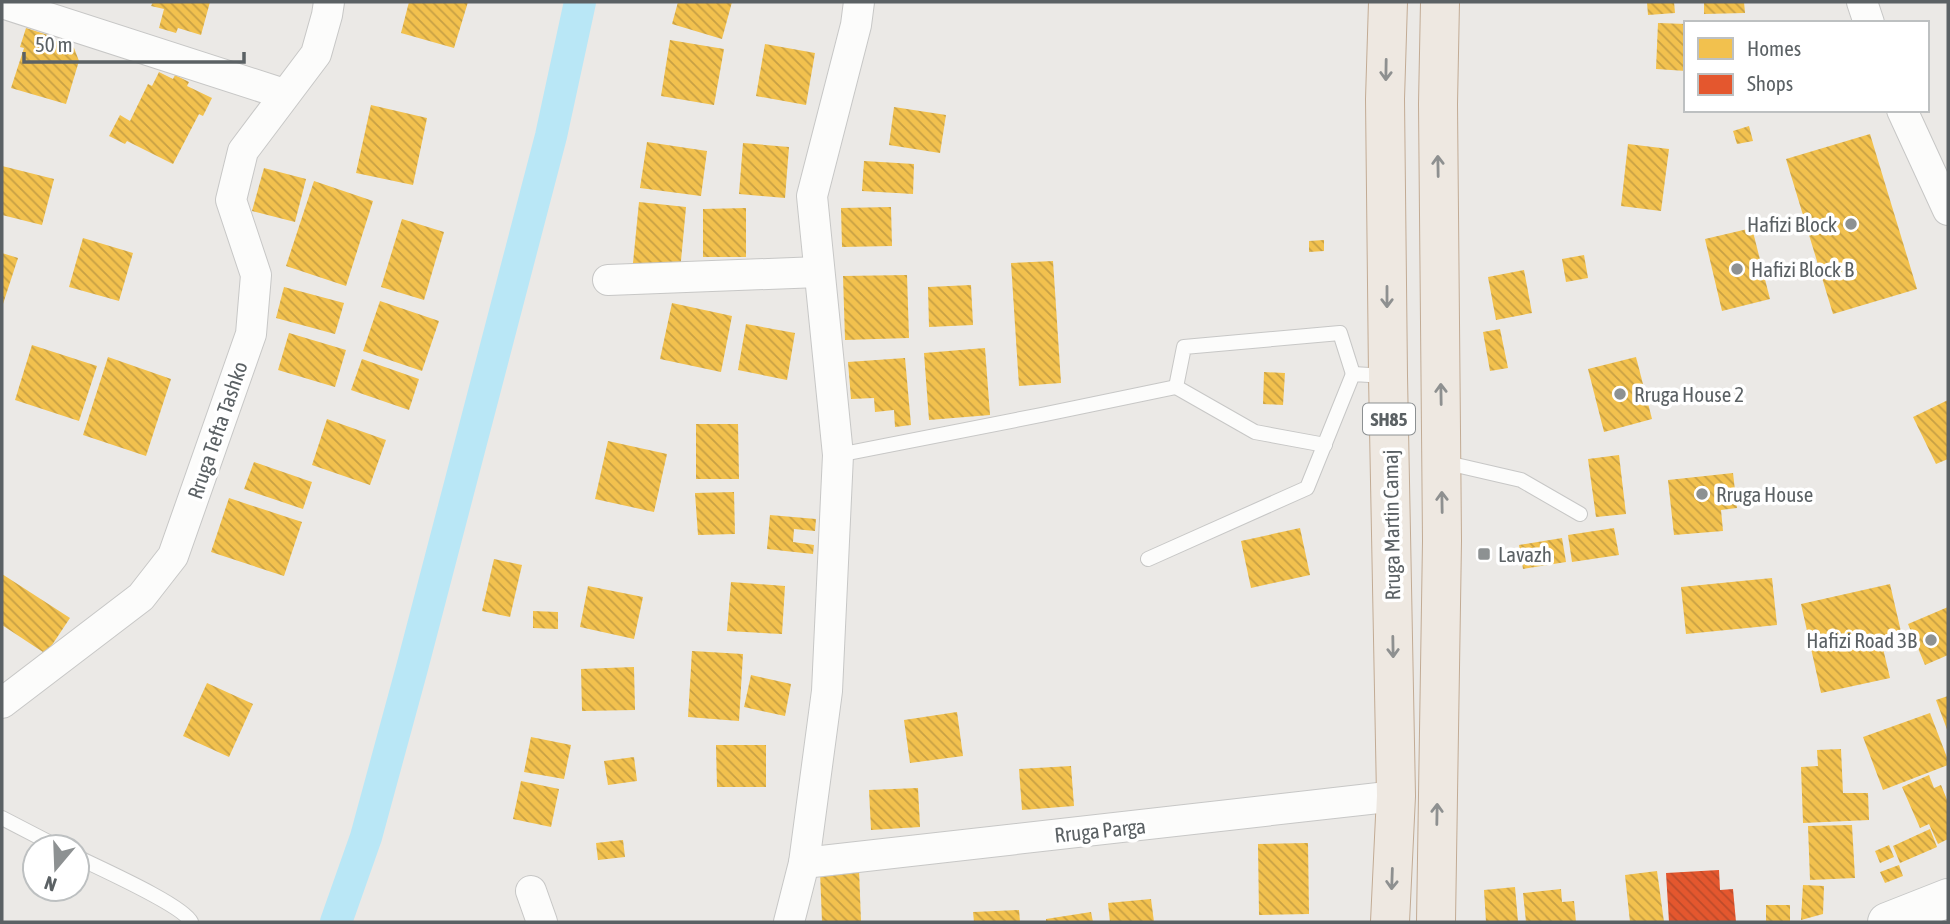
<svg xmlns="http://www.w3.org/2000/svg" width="1950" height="924" font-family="'Asap Condensed',sans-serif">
  <defs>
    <pattern id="homes-back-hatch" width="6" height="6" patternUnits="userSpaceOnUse" patternTransform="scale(1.75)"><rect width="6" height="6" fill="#f2c14e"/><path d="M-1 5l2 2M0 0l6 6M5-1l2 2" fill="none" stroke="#c7a044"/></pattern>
    <pattern id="shops-back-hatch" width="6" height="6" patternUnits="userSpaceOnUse" patternTransform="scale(1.75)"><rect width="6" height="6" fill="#e4572e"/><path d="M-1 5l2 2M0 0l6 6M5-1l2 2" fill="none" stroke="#bc4b2b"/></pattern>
  </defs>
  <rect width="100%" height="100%" fill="#ebe9e6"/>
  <g fill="url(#homes-back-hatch)">
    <path d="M153 2H210L201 35 178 28 176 33 159 28 164 9 151 6Z"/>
    <path d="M409 2H468L454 48 401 33Z"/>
    <path d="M678 2H732L722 39 672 24Z"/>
    <path d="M1647 2H1674L1675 13 1648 15Z"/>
    <path d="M1704 2H1744L1745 13 1704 14Z"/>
    <path d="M1658 23 1686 24V71L1656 69Z"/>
    <path d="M26 28 48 35 44 47 48 43 57 41 66 42 74 48 79 61 66 104 11 88 24 48 20 47Z"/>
    <path d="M670 40 724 49 714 105 661 96Z"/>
    <path d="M765 44 815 53 806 105 756 96Z"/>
    <path d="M159 72 173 79 175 75 189 82 187 86 212 98 203 116 199 114 173 164 127 141 125 144 109 136 120 115 130 121 148 84 152 86Z"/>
    <path d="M371 105 427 118 413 185 356 173Z"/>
    <path d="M894 107 946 115 940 153 889 145Z"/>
    <path d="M1749 126 1753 141 1737 144 1733 131Z"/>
    <path d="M1870 134 1917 289 1833 314 1786 159Z"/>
    <path d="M647 142 707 151 701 196 640 188Z"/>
    <path d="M743 143 789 147 785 198 739 194Z"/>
    <path d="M1628 144 1669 149 1661 211 1621 206Z"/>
    <path d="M864 161 914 164 913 194 862 191Z"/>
    <path d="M2 166 54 179 42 225 2 215Z"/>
    <path d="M264 168 306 179 295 222 252 211Z"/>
    <path d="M314 181 373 201 346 286 286 266Z"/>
    <path d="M639 202 686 207 680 271 633 263Z"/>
    <path d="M891 207 892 246 842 247 841 208Z"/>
    <path d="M746 208V257H703V209Z"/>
    <path d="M402 219 444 232 424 300 381 287Z"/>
    <path d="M1752 228 1770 299 1722 311 1705 239Z"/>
    <path d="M83 238 133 253 119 301 69 287Z"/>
    <path d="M1324 240V251L1309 252V241Z"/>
    <path d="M2 253 18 258 2 307Z"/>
    <path d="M1584 255 1588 278 1566 282 1562 259Z"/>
    <path d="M1053 261 1061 383 1019 386 1011 263Z"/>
    <path d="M1524 270 1532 313 1496 320 1488 277Z"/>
    <path d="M907 275 909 338 845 340 843 276Z"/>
    <path d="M971 285 973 325 929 327 928 287Z"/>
    <path d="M284 287 344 303 335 334 276 318Z"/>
    <path d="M380 301 439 321 422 371 363 351Z"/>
    <path d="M672 303 732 316 721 372 660 359Z"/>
    <path d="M746 324 795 333 787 380 738 370Z"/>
    <path d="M1500 329 1508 368 1490 371 1483 332Z"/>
    <path d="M289 333 346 350 335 387 278 370Z"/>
    <path d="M32 345 97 366 79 421 15 400Z"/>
    <path d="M985 348 990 415 929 420 924 353Z"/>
    <path d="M108 357 171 379 146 456 83 435Z"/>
    <path d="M1636 357 1652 419 1604 432 1588 369Z"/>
    <path d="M905 358 911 425 895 427 894 410 875 412 874 398 851 399 848 362Z"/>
    <path d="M362 359 419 379 409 410 351 390Z"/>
    <path d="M1264 372 1285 373 1283 405 1263 404Z"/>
    <path d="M1948 400V459L1936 464 1913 417Z"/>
    <path d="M327 419 386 440 370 485 312 465Z"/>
    <path d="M696 424H738L739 479H696Z"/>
    <path d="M608 441 667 454 654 512 595 499Z"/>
    <path d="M1619 455 1626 514 1596 517 1588 459Z"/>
    <path d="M254 462 312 482 303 509 244 489Z"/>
    <path d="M1733 473 1737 508 1721 510 1723 531 1674 535 1668 480Z"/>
    <path d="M734 492 735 534 698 535 695 493Z"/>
    <path d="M229 498 302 522 284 576 211 552Z"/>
    <path d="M770 515 816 519 815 531 794 529 793 542 814 545 813 554 767 549Z"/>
    <path d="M1300 528 1310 575 1251 588 1241 541Z"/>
    <path d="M1614 528 1619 555 1572 562 1568 535Z"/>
    <path d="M1562 538 1566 562 1523 569 1519 545Z"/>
    <path d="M494 559 522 565 510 617 482 611Z"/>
    <path d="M2 574 70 618 46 654 2 625Z"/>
    <path d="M1772 578 1777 625 1686 634 1681 587Z"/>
    <path d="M731 582 785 586 782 634 727 631Z"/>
    <path d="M1890 584 1902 636 1881 640 1890 678 1821 693 1801 604Z"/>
    <path d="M588 586 643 597 634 639 580 627Z"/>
    <path d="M1948 607V655L1925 665 1908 624Z"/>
    <path d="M533 611 558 612V629L533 628Z"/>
    <path d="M692 651 743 654 739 721 688 717Z"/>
    <path d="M634 667 635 710 582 711 581 669Z"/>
    <path d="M751 675 791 684 785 716 744 707Z"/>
    <path d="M207 683 253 704 229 757 183 736Z"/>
    <path d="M1948 696V732L1936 700Z"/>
    <path d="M957 712 963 756 910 763 904 720Z"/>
    <path d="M1930 713 1948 760V765L1883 790 1863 737Z"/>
    <path d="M531 737 571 745 564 779 524 772Z"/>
    <path d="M716 745H766V787H717Z"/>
    <path d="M1841 749 1843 793H1868L1869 820 1803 823 1801 767 1818 766 1817 750Z"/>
    <path d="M634 757 637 781 608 785 604 761Z"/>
    <path d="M1071 766 1074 806 1022 810 1019 769Z"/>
    <path d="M1929 775 1934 788 1941 785 1948 802V839L1938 844 1929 824 1920 828 1902 787Z"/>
    <path d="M521 781 559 789 551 827 513 819Z"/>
    <path d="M918 788 920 827 871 830 869 790Z"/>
    <path d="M1852 825 1855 878 1810 880 1808 826Z"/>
    <path d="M1930 829 1937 847 1900 863 1893 846Z"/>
    <path d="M623 840 625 857 598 860 596 843Z"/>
    <path d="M1308 843 1309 914 1259 915 1258 844Z"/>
    <path d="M1889 845 1894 857 1880 863 1875 851Z"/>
    <path d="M1899 865 1903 876 1885 883 1880 872Z"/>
    <path d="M859 869 861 922H822L820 871Z"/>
    <path d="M1657 871 1664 922H1630L1625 875Z"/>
    <path d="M1803 885 1824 886 1823 914 1801 920Z"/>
    <path d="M1515 887 1518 922H1486L1484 890Z"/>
    <path d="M1561 889 1562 902 1574 901 1576 922H1526L1523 893Z"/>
    <path d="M1151 899 1154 922H1110L1108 903Z"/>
    <rect x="1766" y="905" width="24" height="17"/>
    <path d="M1019 910 1020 922H974L973 912Z"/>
    <path d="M1091 912 1093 922H1046V919Z"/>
  </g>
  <path fill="url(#shops-back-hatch)" d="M1719 870 1720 890 1733 889 1736 922H1669L1666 873Z"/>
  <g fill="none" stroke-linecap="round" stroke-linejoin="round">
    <path stroke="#b9e7f6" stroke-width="32" d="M336 922 366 837 412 668 551 136 580 2"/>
    <g stroke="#c7c7c6" stroke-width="16">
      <g id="lane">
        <path d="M1325 445 1255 432 1176 387 1184 347 1340 333 1353 374"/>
        <path d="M838 455 1041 415 1176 387"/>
        <path d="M1443 462 1521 480 1580 514"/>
        <path d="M1148 559 1307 488 1353 374 1386 376"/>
        <path d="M2 818 58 847"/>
        <path d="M77 857C99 868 183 905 191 922"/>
      </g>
    </g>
    <g stroke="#c7c7c6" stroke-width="32">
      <g id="street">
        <path d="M1862 2 1869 23"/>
        <path d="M2 3 284 94"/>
        <path d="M1902 110 1948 210"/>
        <path d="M608 280 819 272"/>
        <path d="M2 703 141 597 173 556 251 334 256 275 231 200 243 151 316 54 327 15 329 2"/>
        <path d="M804 863 1396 796"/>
        <path d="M531 891 542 922"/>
        <path d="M789 922 804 863 827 691 838 455 812 196 856 25 859 2"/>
      </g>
    </g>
    <g stroke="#c7c8c7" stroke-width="40">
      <path id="secondary" d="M1887 922 1948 898"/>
    </g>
    <g stroke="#c2ab94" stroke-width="40">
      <g id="highway">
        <path d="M1388 2 1385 99 1388 376 1396 796 1390 922"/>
        <path d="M1436 922 1442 541 1438 104 1440 2"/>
      </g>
    </g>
    <use href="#lane" stroke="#fcfcfb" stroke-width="14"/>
    <use href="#street" stroke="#fcfcfb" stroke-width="30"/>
    <use href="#secondary" stroke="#fcfcfb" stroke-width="38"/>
    <use href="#highway" stroke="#eee8e1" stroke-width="38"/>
  </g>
  <defs><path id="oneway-shaft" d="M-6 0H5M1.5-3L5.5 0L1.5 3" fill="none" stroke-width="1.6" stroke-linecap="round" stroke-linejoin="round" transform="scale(1.75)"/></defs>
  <g stroke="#8e9090">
    <use href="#oneway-shaft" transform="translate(1386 70) rotate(91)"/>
    <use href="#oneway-shaft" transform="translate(1438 166) rotate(-91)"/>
    <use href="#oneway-shaft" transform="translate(1387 297) rotate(90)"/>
    <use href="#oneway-shaft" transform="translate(1441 394) rotate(-91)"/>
    <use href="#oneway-shaft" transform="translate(1442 502) rotate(-91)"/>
    <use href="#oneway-shaft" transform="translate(1393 647) rotate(89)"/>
    <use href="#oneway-shaft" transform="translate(1437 814) rotate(-89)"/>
    <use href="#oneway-shaft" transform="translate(1392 879) rotate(92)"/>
  </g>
  <g fill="#8d9192" stroke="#fff" stroke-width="2.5">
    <circle cx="1851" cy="224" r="7"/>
    <circle cx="1737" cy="269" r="7"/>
    <circle cx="1620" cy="394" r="7"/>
    <circle cx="1702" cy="494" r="7"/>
    <rect x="1477" y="547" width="14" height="14" rx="3.5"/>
    <circle cx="1931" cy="640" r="7"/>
  </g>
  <g text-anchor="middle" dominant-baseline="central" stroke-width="7" stroke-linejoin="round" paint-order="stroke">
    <rect fill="#fff" stroke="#8c9092" stroke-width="2" x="1363" y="403.5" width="52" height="31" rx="5"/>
    <g font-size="19" font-weight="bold" fill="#5b6164">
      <text x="1389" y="419">SH85</text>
    </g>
    <g font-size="21" fill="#5b6164" stroke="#fff" text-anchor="start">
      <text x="1837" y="224" text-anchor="end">Hafizi Block</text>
      <text x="1751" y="269">Hafizi Block B</text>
      <text x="1634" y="394">Rruga House 2</text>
      <text x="1716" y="494">Rruga House</text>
      <text x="1498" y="554">Lavazh</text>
      <text x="1917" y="640" text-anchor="end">Hafizi Road 3B</text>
    </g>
    <g font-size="21" fill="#5b6164" stroke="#fff">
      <text transform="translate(217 430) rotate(-71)">Rruga Tefta Tashko</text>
      <text transform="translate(1391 525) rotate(-91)">Rruga Martin Camaj</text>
      <text transform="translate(1100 830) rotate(-6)">Rruga Parga</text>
    </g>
  </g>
  <rect width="1950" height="924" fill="none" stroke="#5b6164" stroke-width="7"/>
  <rect x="1684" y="21" width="245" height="91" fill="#ffffff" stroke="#bdc0c1" stroke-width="2"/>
  <rect x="1698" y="38" width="35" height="21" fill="#f2c14e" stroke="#bdc0c1" stroke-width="2"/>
  <text x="1747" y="56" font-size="21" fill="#5b6164">Homes</text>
  <rect x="1698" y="74" width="35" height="21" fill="#e4572e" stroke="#bdc0c1" stroke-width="2"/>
  <text x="1747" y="91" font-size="21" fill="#5b6164">Shops</text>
  <g transform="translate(56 868) rotate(199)"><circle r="33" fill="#ffffff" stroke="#bdc0c1" stroke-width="2"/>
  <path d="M0-5L12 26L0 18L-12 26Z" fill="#8d9192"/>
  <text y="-10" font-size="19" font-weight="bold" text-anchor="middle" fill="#5b6164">N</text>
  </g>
  <path d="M24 52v10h220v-10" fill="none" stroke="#5b6164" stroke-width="3.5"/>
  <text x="35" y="52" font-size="21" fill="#5b6164" stroke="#ffffff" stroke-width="5" paint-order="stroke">50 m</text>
</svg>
